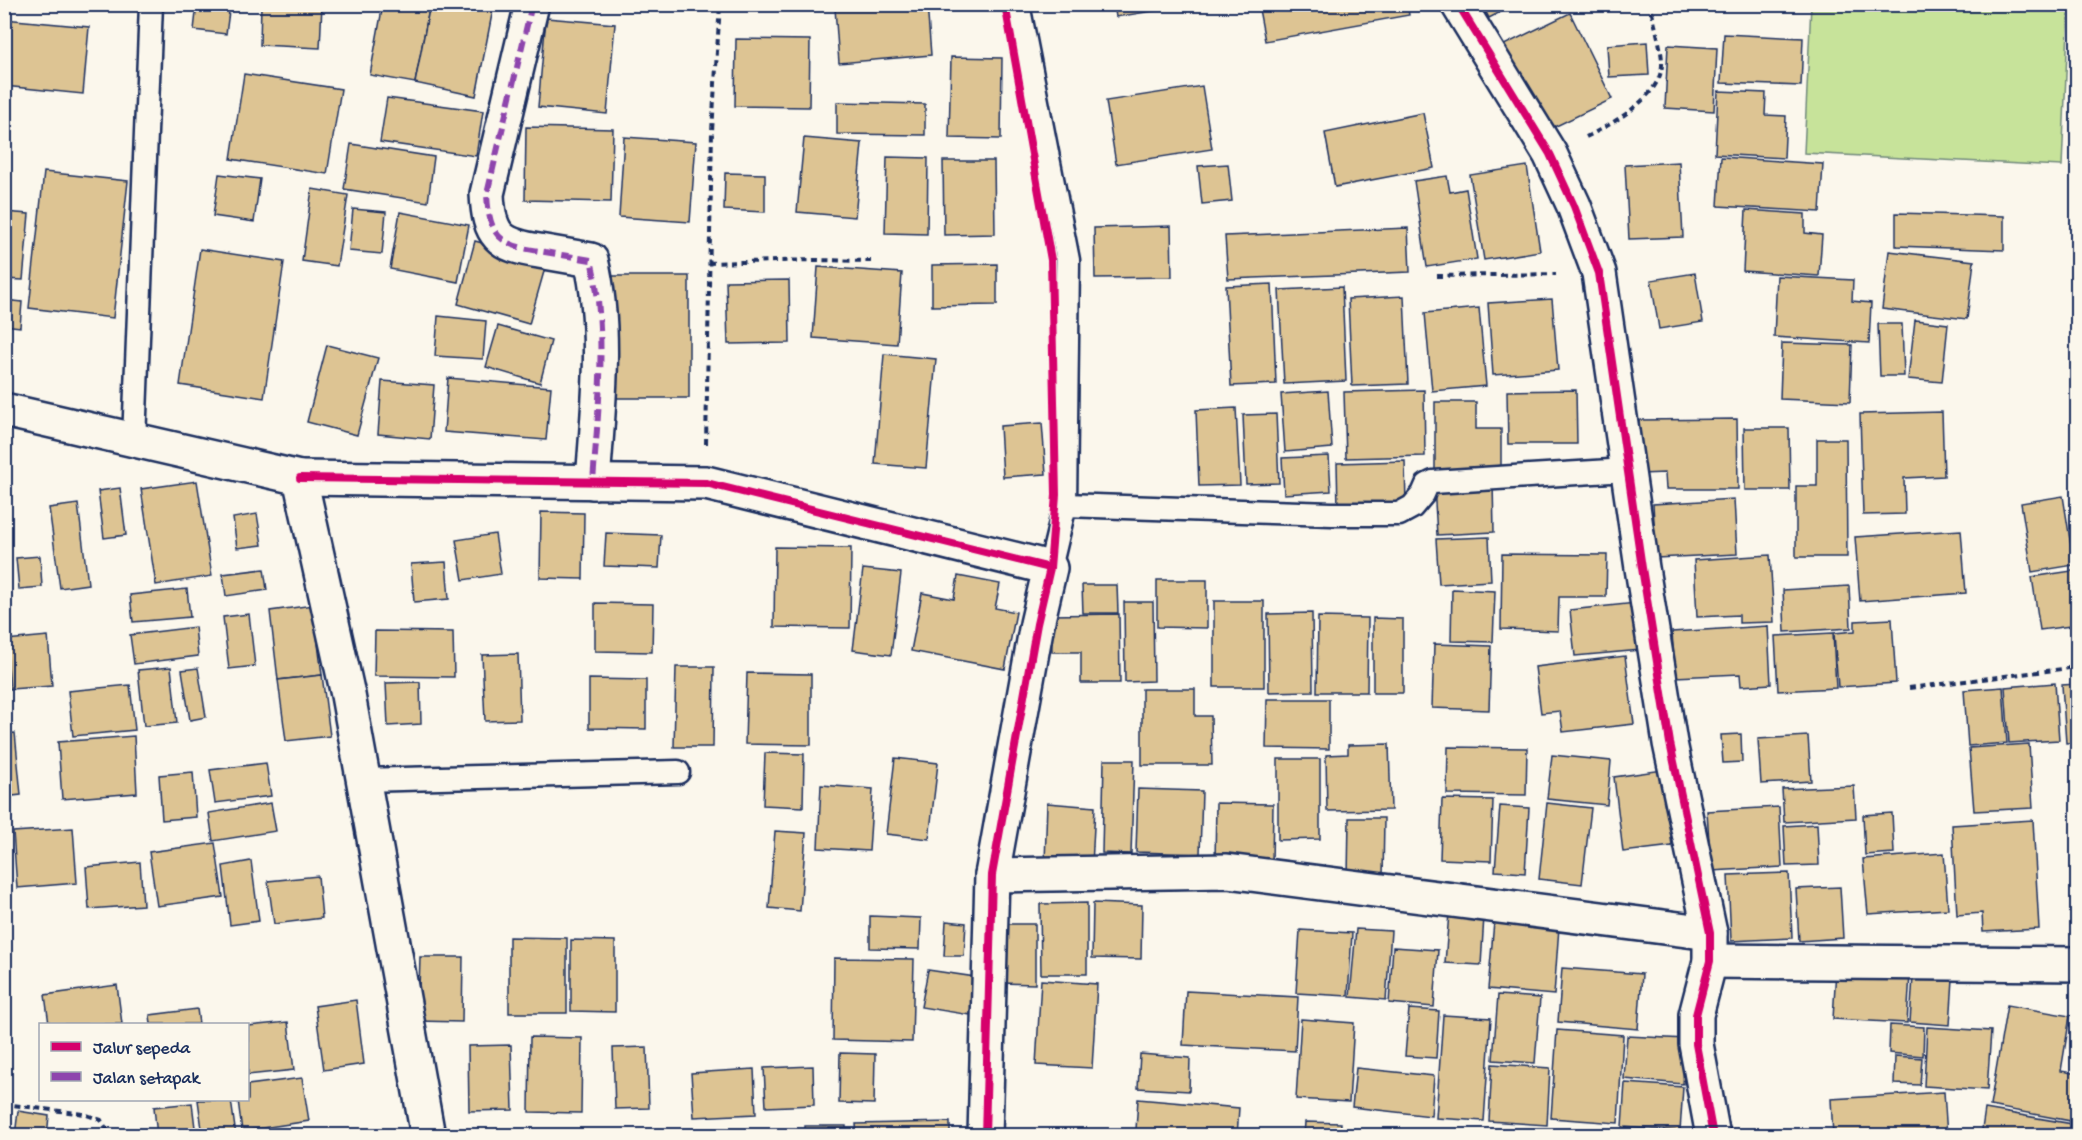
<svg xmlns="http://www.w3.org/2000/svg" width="2082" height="1140" font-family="'Gochi Hand',sans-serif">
  <rect width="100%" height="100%" fill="#fbf7ec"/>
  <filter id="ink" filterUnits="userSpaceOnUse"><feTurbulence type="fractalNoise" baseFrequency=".0167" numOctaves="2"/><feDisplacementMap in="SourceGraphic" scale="12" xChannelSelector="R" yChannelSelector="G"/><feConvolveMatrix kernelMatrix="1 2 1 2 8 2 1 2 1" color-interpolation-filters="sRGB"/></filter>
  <g filter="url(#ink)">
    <path fill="#c7e39a" stroke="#71897c" stroke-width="1.5" d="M1811 5H2069L2062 166 1804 153Z"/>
    <g fill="#ddc493" stroke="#1b2f5e" stroke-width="1.5">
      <path d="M197 4H230L226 34 194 30Z"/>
      <path d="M261 4H322L320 48 260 45Z"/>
      <path d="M383 4H430L415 83 370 75Z"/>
      <path d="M430 4H494L476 96 415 83Z"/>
      <path d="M874 4H927L931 55 839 63 835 8Z"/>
      <path d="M1114 4H1196L1116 17Z"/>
      <path d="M1258 4H1407L1409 15 1265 41Z"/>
      <path d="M1482 4H1516L1489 18Z"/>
      <path d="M1570 13 1612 99 1546 131 1504 45Z"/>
      <path d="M546 18 615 24 607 114 538 107Z"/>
      <path d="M4 19 89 27 83 94 4 86Z"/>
      <path d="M1724 34 1803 38 1801 86 1721 83Z"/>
      <path d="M736 39 810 40 809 107 735 106Z"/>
      <path d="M1647 42 1649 75 1609 77 1607 45Z"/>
      <path d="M1668 45 1717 48 1714 111 1665 108Z"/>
      <path d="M951 57 1002 58 1001 139 949 138Z"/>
      <path d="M244 74 341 89 327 174 231 159Z"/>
      <path d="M1202 86 1212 149 1116 164 1106 101Z"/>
      <path d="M1718 91 1766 93 1765 115 1786 116 1784 158 1715 154Z"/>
      <path d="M387 98 483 111 476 156 380 142Z"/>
      <path d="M837 102 925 104V135L837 134Z"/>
      <path d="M1423 113 1434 168 1335 187 1325 133Z"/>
      <path d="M526 127 613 129 611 202 525 200Z"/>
      <path d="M624 137 696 142 690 222 619 217Z"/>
      <path d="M804 138 862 143 855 217 797 212Z"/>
      <path d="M351 144 434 157 428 202 344 189Z"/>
      <path d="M887 157 928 158 927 234 885 233Z"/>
      <path d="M1721 157 1823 164 1820 212 1718 206Z"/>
      <path d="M943 161H994L995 234 944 235Z"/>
      <path d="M1679 162 1683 237 1629 239 1625 165Z"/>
      <path d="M1228 164 1232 201 1202 204 1198 166Z"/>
      <path d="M1527 166 1540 251 1484 260 1470 175Z"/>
      <path d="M44 172 128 181 113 318 29 308Z"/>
      <path d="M725 173 765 174V212L724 210Z"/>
      <path d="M219 174 260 179 254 222 213 216Z"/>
      <path d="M1447 176 1450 192 1466 189 1477 259 1427 267 1414 181Z"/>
      <path d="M312 189 348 195 337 266 302 261Z"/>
      <path d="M353 209 386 212 382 254 349 251Z"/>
      <path d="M1746 210 1805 214V233L1822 235 1819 276 1743 271Z"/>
      <path d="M4 212 29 214 23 280 4 279Z"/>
      <path d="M400 212 469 225 458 282 390 269Z"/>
      <path d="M1896 213 2004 216V250L1896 246Z"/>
      <path d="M1171 226 1172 277 1095 278 1094 228Z"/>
      <path d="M1408 228 1410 272 1228 279 1225 236Z"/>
      <path d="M475 241 547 261 529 324 458 304Z"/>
      <path d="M200 249 284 262 264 398 180 385Z"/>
      <path d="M1889 251 1974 261 1967 319 1882 309Z"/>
      <path d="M997 264V305L932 306V265Z"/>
      <path d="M818 267 902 273 897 344 813 338Z"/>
      <path d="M1695 273 1703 322 1659 329 1651 280Z"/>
      <path d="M604 276H689V398H603Z"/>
      <path d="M1777 276 1853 280 1852 301 1871 303 1869 343 1774 337Z"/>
      <path d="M789 280 790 343 728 344 726 281Z"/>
      <path d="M1272 284 1276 384 1231 386 1226 286Z"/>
      <path d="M1342 287 1346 381 1284 384 1279 290Z"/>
      <path d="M1404 296 1408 384 1352 386 1348 299Z"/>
      <path d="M1552 299 1558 370 1493 375 1488 303Z"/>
      <path d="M4 300 22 302 20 327 4 325Z"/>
      <path d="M1479 308 1486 386 1432 391 1425 313Z"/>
      <path d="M438 316 486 321 483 359 435 356Z"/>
      <path d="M1915 320 1948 324 1942 382 1908 379Z"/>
      <path d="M1878 324H1902L1904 376H1880Z"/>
      <path d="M498 326 551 341 540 383 486 367Z"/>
      <path d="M1782 343 1852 345 1850 402 1780 399Z"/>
      <path d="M327 345 378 358 357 435 307 422Z"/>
      <path d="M884 354 936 359 926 468 875 464Z"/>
      <path d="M448 378 551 387 546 440 444 432Z"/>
      <path d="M382 381 434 385 430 439 378 434Z"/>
      <path d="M1424 390 1425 456 1346 458 1344 392Z"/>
      <path d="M1576 390 1577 444H1508L1507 391Z"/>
      <path d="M1328 391 1332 448 1285 452 1281 394Z"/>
      <path d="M1435 402H1476V429H1501V471L1435 470Z"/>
      <path d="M1236 408 1240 485 1199 486 1196 410Z"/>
      <path d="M1942 412 1944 476 1904 478 1905 514 1863 515 1860 414Z"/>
      <path d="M1276 414 1279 483 1246 484 1243 415Z"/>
      <path d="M1737 419 1738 489H1666L1665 473 1640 474 1639 420Z"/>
      <path d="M1042 423 1046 474 1003 477 1000 426Z"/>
      <path d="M1744 428H1789L1790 490H1745Z"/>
      <path d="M1817 439H1846L1847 557H1796V486H1817Z"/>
      <path d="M1329 456 1331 491 1284 494 1282 458Z"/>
      <path d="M1405 461 1406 506 1338 509 1337 463Z"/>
      <path d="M197 481 212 576 156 585 141 489Z"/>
      <path d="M1493 483 1494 532 1437 535 1434 486Z"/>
      <path d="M120 488 126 535 104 538 98 491Z"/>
      <path d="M2063 496 2074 565 2032 572 2021 503Z"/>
      <path d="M1734 499 1737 554 1656 558 1653 504Z"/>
      <path d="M78 504 88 584 60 588 49 508Z"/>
      <path d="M541 512 584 513 583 579 540 578Z"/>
      <path d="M257 514 262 545 237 548 233 518Z"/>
      <path d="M1961 530 1966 593 1860 601 1855 537Z"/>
      <path d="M606 533 661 535 659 568 604 566Z"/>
      <path d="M495 534 501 574 463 580 456 540Z"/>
      <path d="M1489 537 1491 581 1439 584 1436 539Z"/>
      <path d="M775 547 851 548 850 628 774 627Z"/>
      <path d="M1502 554 1607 555 1606 597H1559L1558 631 1501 629Z"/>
      <path d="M1770 555 1774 622 1739 623V615L1697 617 1694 560Z"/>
      <path d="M40 556 42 587 19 589 16 558Z"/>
      <path d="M446 562 449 599 414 602 411 564Z"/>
      <path d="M264 569 267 590 226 596 223 574Z"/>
      <path d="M863 569 901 573 891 655 853 650Z"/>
      <path d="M2078 570V625L2040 630 2032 577Z"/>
      <path d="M958 576 1000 584 995 608 1016 612 1005 669 911 651 922 593 954 599Z"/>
      <path d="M1157 580H1207V628L1157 627Z"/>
      <path d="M1082 585H1117L1118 613H1083Z"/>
      <path d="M1849 586 1851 628 1785 632 1783 590Z"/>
      <path d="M187 589 190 617 133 622 130 595Z"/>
      <path d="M1452 589 1495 591 1493 642 1451 641Z"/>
      <rect x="1214" y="601" width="50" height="86"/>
      <path d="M1124 602H1153L1154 681 1125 682Z"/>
      <path d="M595 603 653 604 652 652 595 651Z"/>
      <path d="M1636 603 1641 650 1575 656 1570 610Z"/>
      <path d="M313 605 322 675 278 680 270 611Z"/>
      <path d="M1312 613 1313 691 1269 692 1268 614Z"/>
      <path d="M249 614 255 666 229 669 223 617Z"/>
      <path d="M1119 614 1120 683H1081V652H1052L1051 615Z"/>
      <path d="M1318 617 1368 618 1367 692H1317Z"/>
      <path d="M1373 618 1403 619V693H1373Z"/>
      <path d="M1892 619 1896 683 1838 687 1834 633 1855 631V621Z"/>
      <path d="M1768 626 1771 684 1741 686 1740 674 1675 677 1672 632Z"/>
      <path d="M195 627 198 656 134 664 130 635Z"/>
      <path d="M375 631 453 632 454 677 374 676Z"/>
      <path d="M1833 633 1836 688 1778 691 1775 636Z"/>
      <path d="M48 636 52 686 10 689 6 640Z"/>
      <path d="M1434 644 1491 646 1489 710 1432 708Z"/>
      <path d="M518 654 520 720 485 721 482 655Z"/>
      <path d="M1625 656 1634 724 1563 732 1560 711 1541 713 1535 667Z"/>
      <path d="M171 667 177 723 144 726 138 670Z"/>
      <path d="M676 667H714L713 747H674Z"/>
      <path d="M198 668 206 717 190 720 182 670Z"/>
      <path d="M747 673 811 674V745L745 744Z"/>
      <path d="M322 675 330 736 286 741 278 680Z"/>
      <path d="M589 679 646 680V729L589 728Z"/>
      <path d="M420 682 421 724 388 726 386 683Z"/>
      <path d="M2055 683 2059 740 2009 743 2005 687Z"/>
      <path d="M2078 684V742L2066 743 2062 685Z"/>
      <path d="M130 685 135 730 73 736 68 691Z"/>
      <path d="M2003 687 2007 743 1968 746 1964 690Z"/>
      <path d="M1142 689H1195V716H1211L1212 765H1142Z"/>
      <path d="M1267 699H1329V749L1266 748Z"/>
      <path d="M15 733 21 795 4 797V734Z"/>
      <path d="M1741 734 1742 762 1723 763 1721 735Z"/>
      <path d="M134 736 137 793 62 799 58 742Z"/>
      <path d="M1808 736 1811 781 1761 784 1758 739Z"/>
      <path d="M1389 744 1391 810 1327 811 1326 755 1348 754V745Z"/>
      <path d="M2029 744 2033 808 1974 811 1969 748Z"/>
      <path d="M1448 747 1527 748 1526 795 1447 794Z"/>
      <path d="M765 753 804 754 803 807 763 805Z"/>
      <path d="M1552 755 1611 761 1607 805 1547 799Z"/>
      <path d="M895 758 938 763 929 839 886 834Z"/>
      <path d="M1278 759H1320V839L1278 840Z"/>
      <path d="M1104 760H1134L1131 854 1102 853Z"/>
      <path d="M266 763 271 796 215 803 210 770Z"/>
      <path d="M1663 770 1672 846 1623 852 1614 777Z"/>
      <path d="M193 772 196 817 162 820 159 775Z"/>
      <path d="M821 785 873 789 869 851 818 848Z"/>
      <path d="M1854 786 1856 818 1784 822 1782 789Z"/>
      <path d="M1138 789 1202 791 1200 854 1136 852Z"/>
      <path d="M1442 799 1493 800 1491 861 1440 859Z"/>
      <path d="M271 803 276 831 213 841 209 813Z"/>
      <path d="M1047 803 1095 807 1092 865 1045 863Z"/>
      <path d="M1216 803 1273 804 1272 864 1215 863Z"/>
      <path d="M1547 803 1591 808 1582 884 1539 879Z"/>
      <path d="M1500 806 1529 808 1525 873 1495 871Z"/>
      <path d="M1779 807 1782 867 1711 871 1707 811Z"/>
      <path d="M1892 813 1894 853 1865 855 1863 815Z"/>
      <path d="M1349 818H1384L1383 878 1348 877Z"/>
      <path d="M2033 820 2039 929 1983 932 1982 913 1957 915 1952 825Z"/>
      <path d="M1817 824 1819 865 1786 866 1784 826Z"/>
      <path d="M73 828 77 883 17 888 13 832Z"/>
      <path d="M775 831 806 833 800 911 769 908Z"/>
      <path d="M215 843 223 897 157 906 149 852Z"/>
      <path d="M1944 853 1948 909 1868 914 1863 859Z"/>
      <path d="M251 861 259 921 230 925 223 866Z"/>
      <path d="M140 862 143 905 89 909 86 867Z"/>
      <path d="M1789 873 1792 938 1731 941 1728 875Z"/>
      <path d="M318 876 322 918 274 924 268 881Z"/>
      <path d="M1840 887 1843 938 1799 941 1796 889Z"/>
      <path d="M1087 903V974H1041L1040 904Z"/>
      <path d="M1093 903 1142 905 1141 959 1092 958Z"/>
      <path d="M1449 913 1484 916 1481 965 1445 963Z"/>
      <path d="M870 916 921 918 920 949 870 948Z"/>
      <path d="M946 921 966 923 964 956H944Z"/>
      <path d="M1494 922 1559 927 1554 995 1488 989Z"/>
      <path d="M1003 924H1035V984L1003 983Z"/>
      <path d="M1356 929 1391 931 1386 1000 1350 997Z"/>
      <path d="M1300 930 1352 933 1348 996 1296 993Z"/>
      <path d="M509 937 567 938V1013H509Z"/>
      <path d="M571 940 615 941V1012L571 1011Z"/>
      <path d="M1393 947 1438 950 1434 1007 1389 1003Z"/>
      <path d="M420 957H463L462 1022 418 1021Z"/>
      <path d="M834 958 914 959 912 1042 833 1040Z"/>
      <path d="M1562 968 1642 974 1638 1029 1558 1022Z"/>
      <path d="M1836 969 1910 973 1907 1023 1833 1019Z"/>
      <path d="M928 970 975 977 970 1015 921 1007Z"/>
      <path d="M1913 977 1953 979 1950 1025 1910 1022Z"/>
      <path d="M1041 980 1097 984 1092 1068 1036 1065Z"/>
      <path d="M117 985 122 1024H49L45 995Z"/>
      <path d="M1186 991 1298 997 1295 1051 1183 1045Z"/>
      <path d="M1498 995 1540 998 1535 1063 1493 1060Z"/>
      <path d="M356 1000 364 1064 324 1070 315 1006Z"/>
      <path d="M2007 1005 2070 1016 2061 1071 2078 1074 2071 1121 1990 1106Z"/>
      <path d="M197 1009 199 1024H151L150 1015Z"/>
      <path d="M1409 1009 1439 1011 1436 1058 1405 1056Z"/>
      <path d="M1443 1015 1491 1018 1484 1121 1436 1118Z"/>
      <path d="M1301 1019 1354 1023 1349 1102 1296 1099Z"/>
      <path d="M288 1022 294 1070 248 1075V1026Z"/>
      <path d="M1890 1025 1924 1027 1923 1056 1889 1053Z"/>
      <path d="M1927 1027 1991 1031 1987 1090 1924 1086Z"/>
      <path d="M1557 1030 1623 1035 1618 1123 1551 1118Z"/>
      <path d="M1627 1036 1686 1039 1683 1084 1624 1079Z"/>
      <path d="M530 1037 582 1038 581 1113 529 1112Z"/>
      <path d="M511 1045 513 1110 469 1111 468 1046Z"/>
      <path d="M647 1047 649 1108 615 1109 613 1048Z"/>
      <path d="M840 1053 875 1054 874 1104 839 1103Z"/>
      <path d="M1140 1054 1190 1058 1189 1091 1138 1088Z"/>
      <path d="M1895 1056 1922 1058 1920 1085 1894 1084Z"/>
      <path d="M1492 1064 1550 1068 1547 1125 1489 1121Z"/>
      <path d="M813 1066 814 1105 766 1107 764 1068Z"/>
      <path d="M1356 1068 1434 1076 1431 1116 1352 1107Z"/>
      <path d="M754 1069 756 1114 694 1117 691 1073Z"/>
      <path d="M302 1078 309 1121 242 1131 238 1100H248V1085Z"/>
      <path d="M1625 1083 1683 1087 1680 1131 1622 1127Z"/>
      <path d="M1944 1092 1947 1136H1833L1831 1099Z"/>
      <path d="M1138 1099 1239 1108 1237 1136H1195L1136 1130Z"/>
      <path d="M198 1100H231L236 1136H203Z"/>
      <path d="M192 1103 196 1136H157L154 1107Z"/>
      <path d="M1985 1109 2078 1125V1136H1981Z"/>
      <path d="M18 1111 49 1116 47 1136H15Z"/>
      <path d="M950 1122V1136H857L856 1124Z"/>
      <path d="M1305 1122 1341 1123 1340 1136H1304Z"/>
      <rect x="805" y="1126" width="41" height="10"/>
      <path d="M383 1129 384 1136H342Z"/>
      <path d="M796 1132V1136H762V1133Z"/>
    </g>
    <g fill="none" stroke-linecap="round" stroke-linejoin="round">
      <g stroke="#1b2f5e" stroke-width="27">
        <g id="lane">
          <path d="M1018 4 1068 260 1065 505 1050 568"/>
          <path d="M134 441 151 4"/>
          <path d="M1065 505 1332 514H1399L1412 507 1423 494 1427 485 1433 482 1627 470"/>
          <path d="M363 780 678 772"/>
        </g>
      </g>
      <g stroke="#1b2f5e" stroke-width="38">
        <g id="street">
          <path d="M532 4 487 194C489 236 499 245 539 251 556 254 574 257 591 260 608 330 598 410 593 482"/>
          <path d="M1458 4 1550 154 1574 206 1599 273 1642 568 1670 743 1710 933V961L1696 1015V1044L1713 1136"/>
          <path d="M4 410 300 478 348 695 428 1136"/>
          <path d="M300 478 706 483 1050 568 1037 624 992 875 985 1136"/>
          <path d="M992 875 1227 871 1710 933"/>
          <path d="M1710 961 2078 964"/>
        </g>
      </g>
      <g stroke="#1b2f5e" stroke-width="4" stroke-dasharray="6 4.5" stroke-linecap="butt">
        <path d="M1586 137C1612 124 1660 98 1662 65 1663 52 1653 19 1650 4"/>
        <path d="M708 263 813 260 871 261"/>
        <path d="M1437 276 1556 274"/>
        <path d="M706 444 712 131 720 4"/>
        <path d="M1909 688 2078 667"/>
        <path d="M4 1104 84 1114 101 1120 111 1136"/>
      </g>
      <use href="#lane" stroke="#fbf7ec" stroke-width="22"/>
      <use href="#street" stroke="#fbf7ec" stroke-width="33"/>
      <path stroke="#8e44ad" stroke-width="6" stroke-dasharray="12 6" stroke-linecap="butt" d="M532 4 487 194C489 236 499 245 539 251 556 254 574 257 591 260 608 330 598 410 593 482"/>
      <g stroke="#fbf7ec" stroke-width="11">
        <g id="cycleway">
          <path d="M1458 4 1550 154 1574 206 1599 273 1642 568 1670 743 1710 933V961L1696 1015V1044L1713 1136"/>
          <path d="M300 478 706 483 1050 568"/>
          <path d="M985 1136 992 875 1037 624 1050 568 1056 495 1051 260 1005 4"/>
        </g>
      </g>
      <use href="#cycleway" stroke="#d6006c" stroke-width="8"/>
    </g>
  </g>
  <rect width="2082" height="1140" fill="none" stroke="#fbf7ec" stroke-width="24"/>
  <rect x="12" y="12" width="2058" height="1116" fill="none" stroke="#1b2f5e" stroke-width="2" filter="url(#ink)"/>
  <rect x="39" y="1023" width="210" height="78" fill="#fbf7ec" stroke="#a1a7b3" stroke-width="1.5"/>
  <rect x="51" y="1042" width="30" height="9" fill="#d6006c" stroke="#a1a7b3" stroke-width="1.5"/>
  <text x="93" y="1053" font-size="18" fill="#1b2f5e">Jalur sepeda</text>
  <rect x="51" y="1072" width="30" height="9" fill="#8e44ad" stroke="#a1a7b3" stroke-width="1.5"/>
  <text x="93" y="1083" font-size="18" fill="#1b2f5e">Jalan setapak</text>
</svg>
